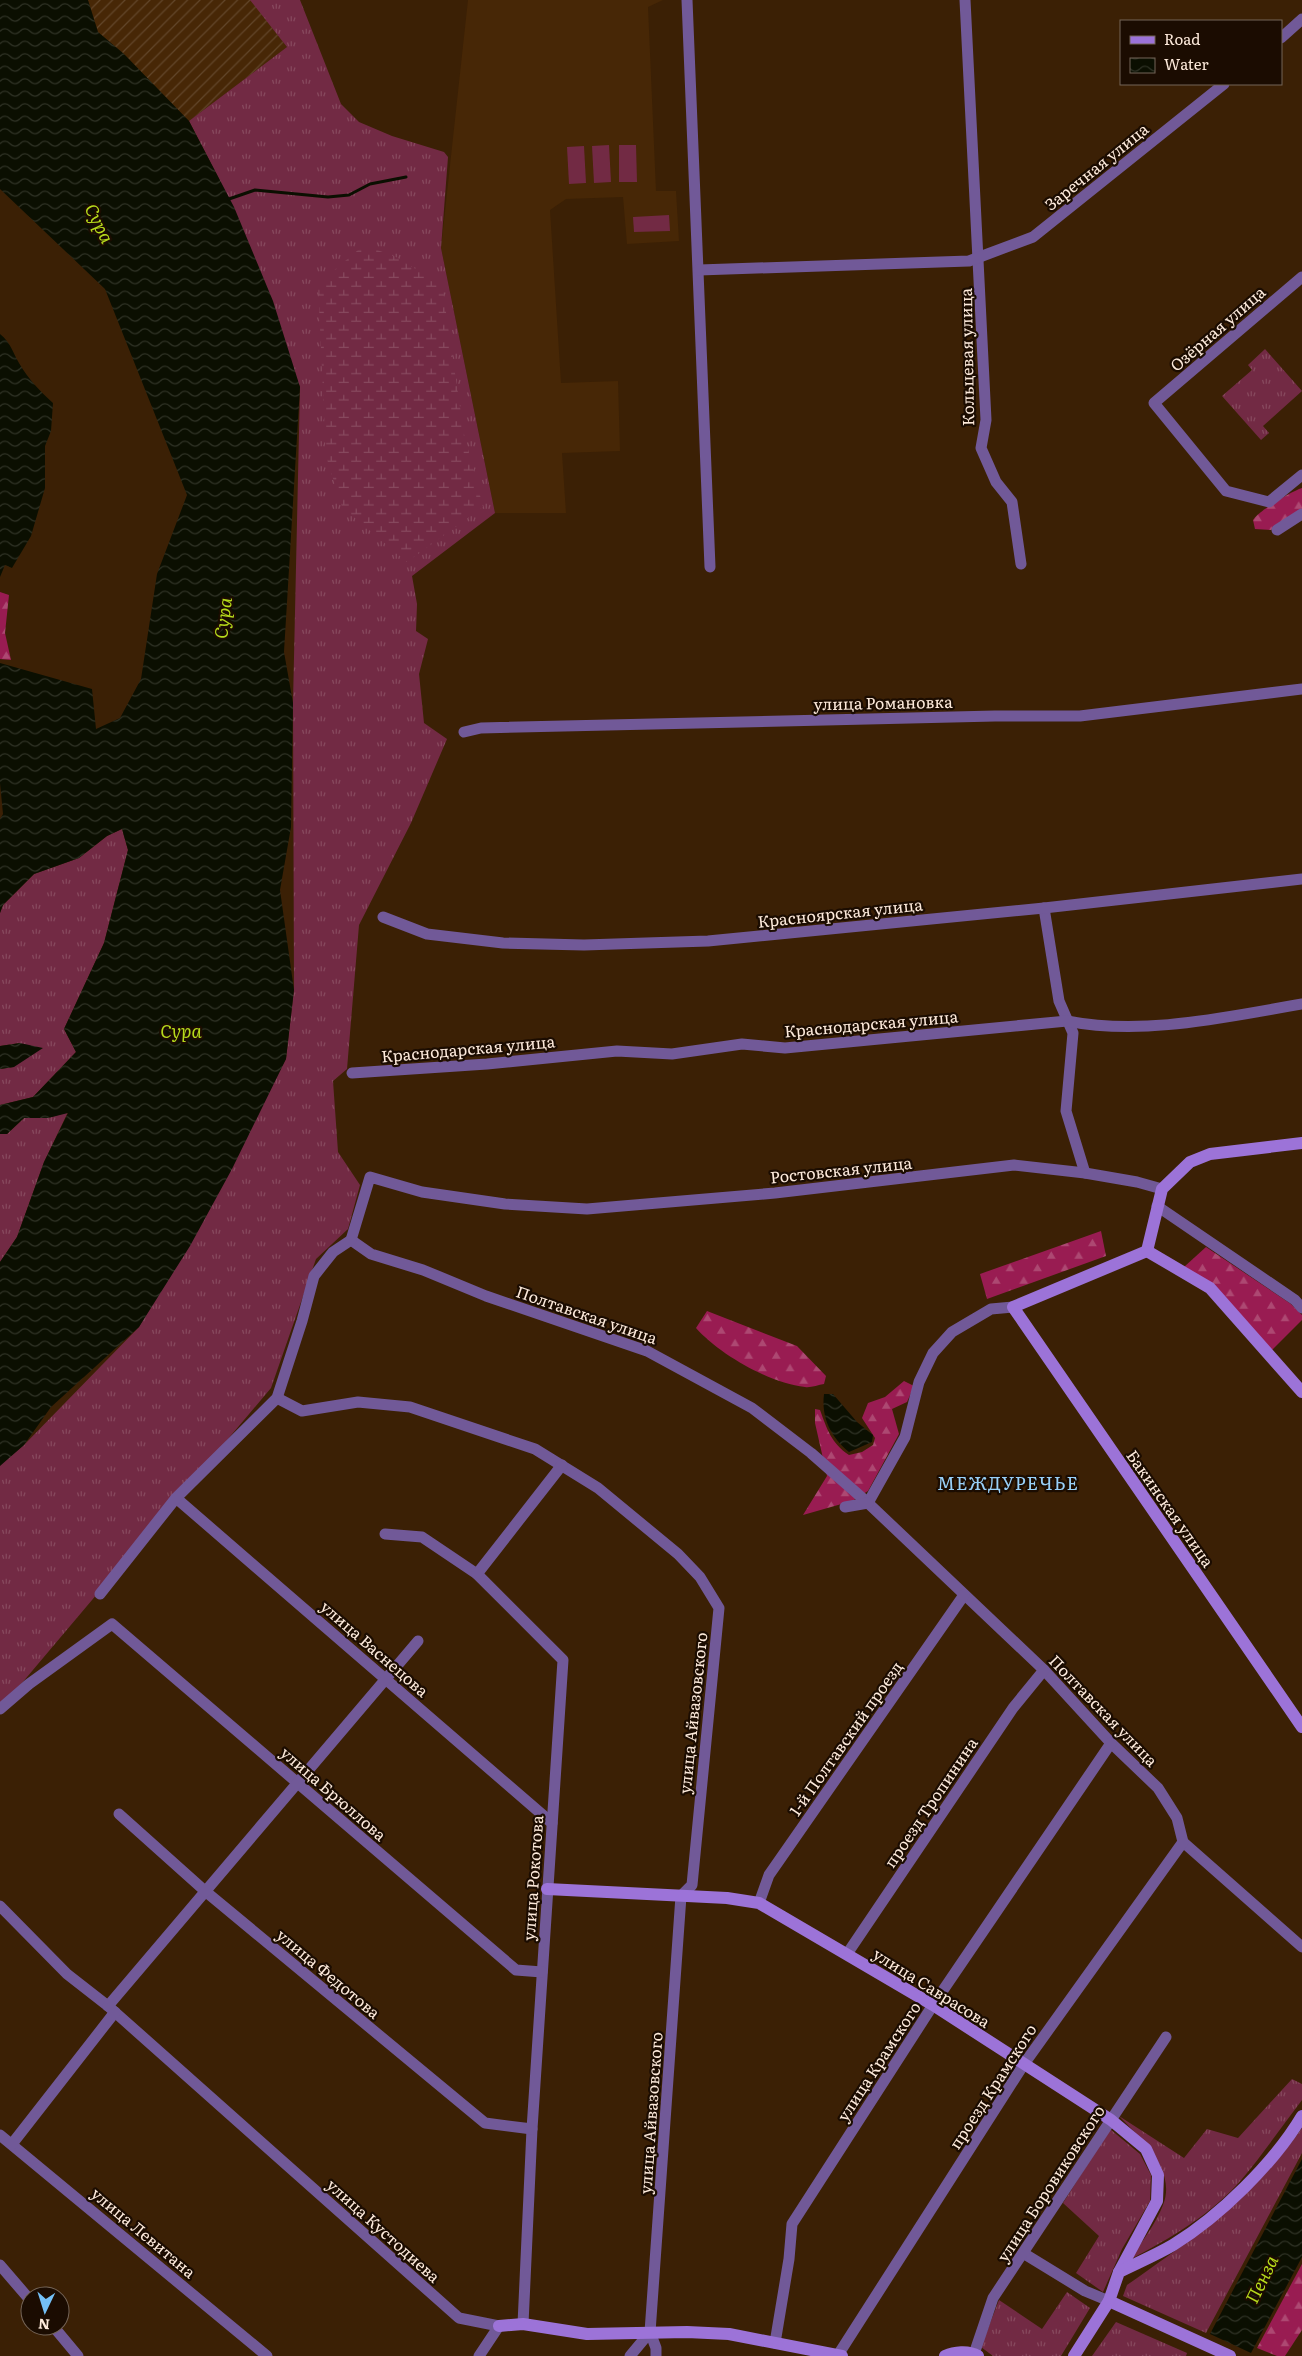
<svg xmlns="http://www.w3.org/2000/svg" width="1302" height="2356" font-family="Literata,serif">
  <defs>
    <pattern id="industrial-furrows" width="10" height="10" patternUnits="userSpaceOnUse" patternTransform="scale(1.25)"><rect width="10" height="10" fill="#472706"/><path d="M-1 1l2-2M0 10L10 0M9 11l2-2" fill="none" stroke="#62462a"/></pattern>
    <pattern id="grass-tufts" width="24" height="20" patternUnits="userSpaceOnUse" patternTransform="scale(1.25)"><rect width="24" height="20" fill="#722a44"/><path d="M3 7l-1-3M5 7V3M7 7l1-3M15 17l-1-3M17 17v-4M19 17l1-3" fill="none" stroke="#87495e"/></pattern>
    <pattern id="forest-firs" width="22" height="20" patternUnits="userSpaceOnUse" patternTransform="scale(1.25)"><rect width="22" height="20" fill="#991c52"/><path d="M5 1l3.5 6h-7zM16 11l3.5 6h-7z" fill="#ad4872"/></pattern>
    <pattern id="wetland-marsh" width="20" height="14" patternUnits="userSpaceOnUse" patternTransform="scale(1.25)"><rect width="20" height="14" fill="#722a44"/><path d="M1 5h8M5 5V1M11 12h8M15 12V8" fill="none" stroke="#87495e"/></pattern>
    <pattern id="water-waves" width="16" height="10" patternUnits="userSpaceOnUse" patternTransform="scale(1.25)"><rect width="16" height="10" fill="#0b0f01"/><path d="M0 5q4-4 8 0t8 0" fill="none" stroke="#2f3225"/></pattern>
  </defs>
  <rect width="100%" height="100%" fill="#3b2005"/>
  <path fill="#472706" d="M468 0H663L648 7 656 191H676L679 241 627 244 623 197 566 199 550 210 561 383 618 381 620 451 562 453 566 513H495L441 248Z"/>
  <path fill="url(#industrial-furrows)" d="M88 0H251L287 47 189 121 124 54 98 32Z"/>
  <g fill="url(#grass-tufts)">
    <path d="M250 0H300L341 104 359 122 392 136 444 152 448 157 441 248 495 513 412 576 417 604 416 631 428 639 419 674 424 723 447 739 411 823 359 925 347 1069 333 1081 338 1152 360 1185 348 1229 316 1259 271 1388 0 1709V1465L24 1445 139 1327 286 1059 294 989 293 703 300 387 219 179 189 121 287 47Z"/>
    <path d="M1265 349 1302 391 1263 426 1269 433 1261 440 1222 396 1252 370 1248 365Z"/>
    <path d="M122 829 128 850 104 943 64 1029 76 1052 33 1097 0 1105V1069L14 1067 20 1043 0 1046V913L3 905 34 874 79 858 107 836Z"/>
    <path d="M68 1112 44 1162 17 1237 0 1262V1134H7L24 1118H48Z"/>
    <path d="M1292 2079 1302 2084V2100C1282 2126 1263 2154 1242 2179 1212 2214 1171 2238 1131 2259 1141 2242 1156 2224 1163 2205 1177 2170 1141 2139 1119 2116L1184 2158 1207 2129 1238 2138Z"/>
    <path d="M1302 2128V2153L1206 2333 1123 2296 1127 2285C1193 2239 1255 2195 1302 2128Z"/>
    <path d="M1110 2129 1140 2154 1151 2175 1150 2201 1122 2249 1103 2292 1076 2273 1099 2236 1063 2203Z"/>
    <path d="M1067 2292 1090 2308 1061 2356H993L981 2347 999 2300 1042 2329Z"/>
    <path d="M1116 2322 1187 2353 1186 2356H1092Z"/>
  </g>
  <g fill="url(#forest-firs)">
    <path d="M1302 488V510L1271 530 1255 529 1253 520C1260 510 1290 492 1302 488Z"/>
    <path d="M0 592 9 595 5 633 11 660 0 659Z"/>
    <path d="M1101 1231 1106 1256 987 1299 980 1274Z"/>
    <path d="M1206 1247 1291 1304 1302 1315V1320L1271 1351 1184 1267Z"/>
    <path d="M707 1311 797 1346 826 1376 824 1384C818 1385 810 1388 805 1387 769 1383 719 1354 696 1328Z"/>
    <path d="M904 1381 914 1386 907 1402 892 1409 899 1434 868 1491 852 1501 803 1515 827 1476 815 1423V1409L820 1410C827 1429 831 1443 849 1455L862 1452 873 1445 875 1438 862 1418 868 1403 885 1397Z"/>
    <path d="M1302 2264V2330L1285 2356H1277L1257 2348Z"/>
  </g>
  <path fill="url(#wetland-marsh)" d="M364 245 396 257 442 285 464 434 483 507 407 562 342 507 326 456 318 284Z"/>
  <g fill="#722a44">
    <path d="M609 145 611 182 594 183 592 146Z"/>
    <path d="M619 145H636L637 182H619Z"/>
    <path d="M584 146 586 183 569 184 567 147Z"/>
    <path d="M669 215 670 231 634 232 633 217Z"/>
  </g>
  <g fill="url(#water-waves)">
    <path d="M0 0H88L98 32 124 54 189 121 234 207 273 301 300 387 284 652 293 703 291 827 280 890 294 990 286 1059 232 1169 190 1246 139 1327 51 1407 24 1445 0 1466V1262L17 1237 44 1162 68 1113 48 1118H24L7 1134H0V1105L33 1097 76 1052 64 1029 104 943 128 850 122 829 107 836 79 858 34 874 3 905 0 913V819L3 814 0 783V663L92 689 96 729 120 718 141 679 157 574 187 495 105 289 0 189Z"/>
    <path d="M0 334C11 343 12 351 19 363 28 379 40 391 53 403L51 431 45 446V488L31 536 12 568 5 565 0 577Z"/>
    <path d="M20 1043 43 1048 14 1067 0 1069V1046Z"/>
    <path d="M824 1394H833L857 1422 873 1435 872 1442 849 1452C831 1437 821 1418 824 1394Z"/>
    <path d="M1302 2159V2257L1251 2353 1210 2334Z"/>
  </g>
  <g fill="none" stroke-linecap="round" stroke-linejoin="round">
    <path stroke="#0b0f01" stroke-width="3" d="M229 199 255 190 328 197 349 195 370 184 406 177"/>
    <g stroke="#715998" stroke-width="11">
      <path d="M687 0 710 567"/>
      <path d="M965 0 986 420 981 448 996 482 1012 502 1021 564"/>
      <path d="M1281 38 1302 19"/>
      <path d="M699 270 969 261 1033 237 1224 84"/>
      <path d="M1302 277 1154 403 1226 491 1269 502 1302 475"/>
      <path d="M1277 530 1302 514"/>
      <path d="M464 732 481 728 995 716H1080L1302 689"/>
      <path d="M1044 908 1059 1001 1073 1033 1066 1111 1085 1173"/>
      <path d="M383 917 427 934 503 943 584 945 708 941 1044 908 1302 879"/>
      <path d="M352 1073 487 1064 617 1051 672 1054 742 1044 785 1048 1067 1021C1144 1036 1225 1017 1302 1004"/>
      <path d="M1157 1206 1295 1300 1302 1308"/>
      <path d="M351 1240 371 1254 423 1270 486 1296 647 1351 752 1408 811 1453 868 1503 1044 1670 1111 1743 1158 1788 1177 1818 1183 1842 1302 1947"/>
      <path d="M277 1398 302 1411 358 1402 410 1407 535 1449 598 1488 678 1554 700 1577 719 1608 692 1885 681 1896 650 2332 656 2348V2356"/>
      <path d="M176 1498 552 1823"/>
      <path d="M868 1503 905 1437 919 1382 933 1353 952 1332 991 1309 1013 1307"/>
      <path d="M845 1507 868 1503"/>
      <path d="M385 1534 422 1537 477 1574 563 1660 532 2129 523 2324"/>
      <path d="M477 1574 562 1465"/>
      <path d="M100 1594 176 1498 277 1398 302 1321 314 1276 333 1252 351 1240 370 1177 422 1192 505 1204 587 1209 775 1193 1014 1165 1085 1173 1137 1182 1162 1189"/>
      <path d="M0 1709 29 1684 112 1624 516 1970 542 1972"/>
      <path d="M119 1814 205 1891 485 2123 532 2129"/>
      <path d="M759 1903 769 1875 964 1595"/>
      <path d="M0 1906 67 1974 108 2006 459 2318 499 2326 479 2356"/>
      <path d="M847 1954 1013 1708 1044 1670"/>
      <path d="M108 2006 418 1641"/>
      <path d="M0 2135 267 2356"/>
      <path d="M12 2144 115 2012"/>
      <path d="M1023 2253 1085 2291 1109 2301"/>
      <path d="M0 2265 30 2300"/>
      <path d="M53 2326 78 2356"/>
      <path d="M775 2343 789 2259 792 2224 933 2005 1111 1743"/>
      <path d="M974 2354 993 2298 1166 2037"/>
      <path d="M838 2355 1024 2064 1183 1842"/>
      <path d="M630 2356 650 2332"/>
    </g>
    <g stroke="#9c73d8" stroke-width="12">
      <path d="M1147 1251 1013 1307 1302 1727"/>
      <path d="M1147 1251 1162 1189 1190 1162 1210 1154 1302 1143"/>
      <path d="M1147 1251 1210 1288 1302 1392"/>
      <path d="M547 1889 727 1898 759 1903 933 2005 1111 2120 1146 2149 1158 2175 1157 2201 1119 2272"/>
      <path d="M1109 2301 1230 2356"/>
      <path d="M499 2326 523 2324 587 2334 687 2332 729 2334 842 2356"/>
      <path d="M945 2356C954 2352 968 2350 978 2356"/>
      <path d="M1074 2356 1109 2301 1119 2272C1137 2263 1156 2255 1173 2245 1220 2216 1274 2163 1302 2116"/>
    </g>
  </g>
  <g text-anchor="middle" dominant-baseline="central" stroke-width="4.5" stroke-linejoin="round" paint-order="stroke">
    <g font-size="16" fill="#fdeadb" stroke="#1b0c01">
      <text transform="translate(1096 166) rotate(-39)">Заречная улица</text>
      <text transform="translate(1217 328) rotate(-41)">Озёрная улица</text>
      <text transform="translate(966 357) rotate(-91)">Кольцевая улица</text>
      <text transform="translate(883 702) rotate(-1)">улица Романовка</text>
      <text transform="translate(840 912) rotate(-6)">Красноярская улица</text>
      <text transform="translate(871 1023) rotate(-5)">Краснодарская улица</text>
      <text transform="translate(468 1048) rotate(-5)">Краснодарская улица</text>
      <text transform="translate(841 1169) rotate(-6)">Ростовская улица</text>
      <text transform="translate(587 1314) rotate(19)">Полтавская улица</text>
      <text transform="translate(1171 1508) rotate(55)">Бакинская улица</text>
      <text transform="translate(375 1648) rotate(41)">улица Васнецова</text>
      <text transform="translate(1104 1710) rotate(46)">Полтавская улица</text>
      <text transform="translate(692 1713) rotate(-84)">улица Айвазовского</text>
      <text transform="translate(845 1738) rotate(-55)">1-й Полтавский проезд</text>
      <text transform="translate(334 1793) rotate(41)">улица Брюллова</text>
      <text transform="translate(930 1802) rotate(-56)">проезд Тропинина</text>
      <text transform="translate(532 1878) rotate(-86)">улица Рокотова</text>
      <text transform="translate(329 1973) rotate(40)">улица Федотова</text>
      <text transform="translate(932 1987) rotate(32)">улица Саврасова</text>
      <text transform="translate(878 2061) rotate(-57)">улица Крамского</text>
      <text transform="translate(992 2086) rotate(-57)">проезд Крамского</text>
      <text transform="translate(650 2113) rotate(-86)">улица Айвазовского</text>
      <text transform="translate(1050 2183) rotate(-57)">улица Боровиковского</text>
      <text transform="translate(384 2230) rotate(42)">улица Кустодиева</text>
      <text transform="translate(144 2232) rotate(40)">улица Левитана</text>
    </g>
    <g font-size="18" font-style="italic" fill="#b6d91b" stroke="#1b0c01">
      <text transform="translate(100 223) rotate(63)">Сура</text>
      <text transform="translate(222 618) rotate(-83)">Сура</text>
      <text x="181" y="1030">Сура</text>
      <text transform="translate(1261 2279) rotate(-64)">Пенза</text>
    </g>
    <g font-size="18" letter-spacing="1" fill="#99d0f8" stroke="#1b0c01">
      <text x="1008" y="1482">МЕЖДУРЕЧЬЕ</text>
    </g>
  </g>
  <rect x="1120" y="20" width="162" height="65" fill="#1b0c01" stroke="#756558"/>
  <rect x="1130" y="36" width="25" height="8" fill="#9c73d8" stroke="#756558"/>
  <text x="1164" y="45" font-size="15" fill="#fdeadb">Road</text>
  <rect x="1130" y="58" width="25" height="15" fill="url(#water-waves)" stroke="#756558"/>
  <text x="1164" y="70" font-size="15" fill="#fdeadb">Water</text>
  <g transform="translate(45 2311) rotate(184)"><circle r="24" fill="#1b0c01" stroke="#756558"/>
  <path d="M0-4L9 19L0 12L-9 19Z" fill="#74c0f6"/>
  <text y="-8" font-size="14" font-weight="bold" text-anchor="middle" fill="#fdeadb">N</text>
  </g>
</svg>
